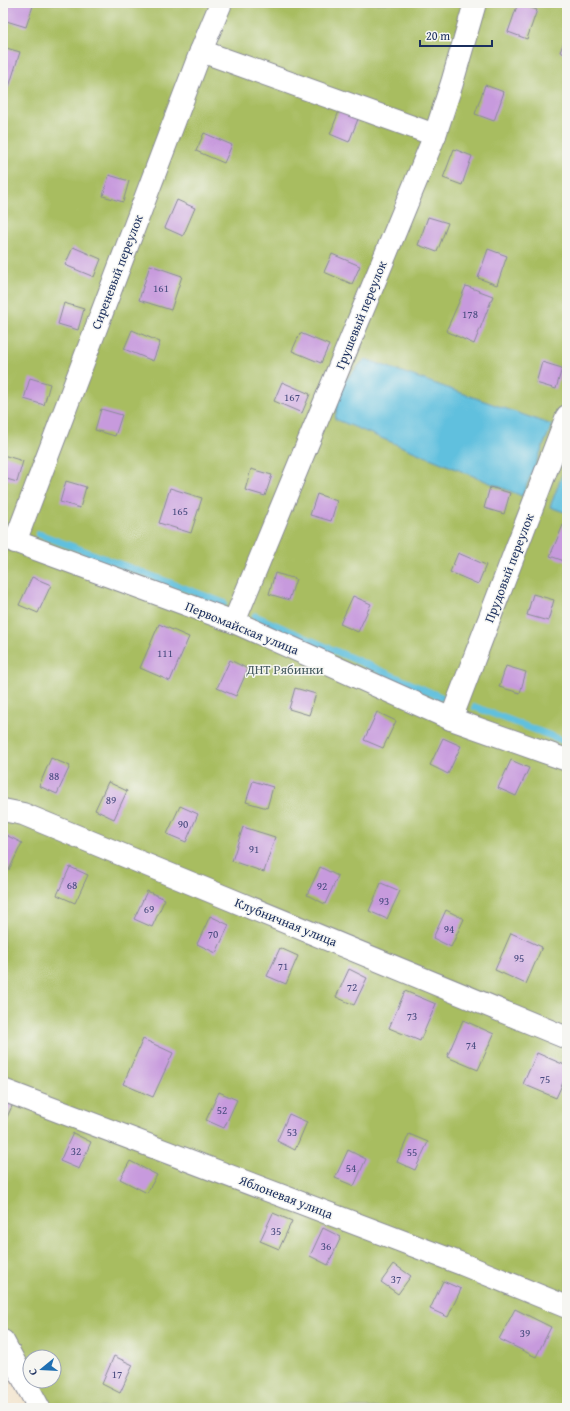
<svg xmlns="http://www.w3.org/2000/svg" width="570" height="1411" font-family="'Gentium Book Plus',serif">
  <rect width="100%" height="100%" fill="#f6f6f2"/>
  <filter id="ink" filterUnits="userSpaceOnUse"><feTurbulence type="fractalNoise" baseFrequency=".025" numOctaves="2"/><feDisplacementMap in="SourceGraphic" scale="8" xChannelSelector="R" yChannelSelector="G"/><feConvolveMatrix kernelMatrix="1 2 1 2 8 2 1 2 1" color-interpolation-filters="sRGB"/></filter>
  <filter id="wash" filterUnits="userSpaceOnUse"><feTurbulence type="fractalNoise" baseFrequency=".012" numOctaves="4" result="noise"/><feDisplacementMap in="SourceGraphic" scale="16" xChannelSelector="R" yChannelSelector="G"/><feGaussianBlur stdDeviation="0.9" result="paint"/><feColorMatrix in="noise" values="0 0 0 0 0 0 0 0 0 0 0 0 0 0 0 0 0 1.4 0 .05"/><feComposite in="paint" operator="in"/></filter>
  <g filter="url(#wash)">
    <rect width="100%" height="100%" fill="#f3e3cb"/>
    <path fill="#a8bd61" stroke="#627660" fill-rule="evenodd" d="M3 3H567V1408H41L3 1335ZM30 1357H54V1381H30Z"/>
    <g fill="#60c0de" stroke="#3e789e">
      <path d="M365 359 552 425 522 496 335 419 341 385Z"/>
      <path d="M567 462V513L550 507Z"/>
    </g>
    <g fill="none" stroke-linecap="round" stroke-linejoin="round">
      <g stroke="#60c0de" stroke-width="7">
        <path d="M39 534 224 603"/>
        <path d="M255 616 441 697"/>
        <path d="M475 707 567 742"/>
      </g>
    </g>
    <g id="blocks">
      <g fill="#c79add">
        <path d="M3 3H34L26 27 3 20Z"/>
        <path d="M518 3 537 10 527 39 508 32Z"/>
        <path d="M567 34V55L560 52Z"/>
        <path d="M3 47 20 52 9 87 3 85Z"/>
        <path d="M485 85 504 92 494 121 475 114Z"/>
        <path d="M341 106 360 114 349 142 330 134Z"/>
        <path d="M204 133 232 145 224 163 196 151Z"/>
        <path d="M454 149 472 156 462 185 443 178Z"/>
        <path d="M109 175 129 181 123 202 103 196Z"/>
        <path d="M177 200 195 208 183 236 165 228Z"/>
        <path d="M428 217 448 223 437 252 418 245Z"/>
        <path d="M73 247 101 259 94 277 65 265Z"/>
        <path d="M488 249 507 256 497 285 478 278Z"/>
        <path d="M332 254 360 266 352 284 324 272Z"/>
        <path d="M150 265 182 276 171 310 139 300Z"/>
        <path d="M466 286 493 296 474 344 446 331Z"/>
        <path d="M64 303 84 309 78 330 58 324Z"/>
        <path d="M132 330 160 342 153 361 124 349Z"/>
        <path d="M300 333 329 345 321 363 292 351Z"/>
        <path d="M542 362 562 368 556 389 536 383Z"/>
        <path d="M30 378 50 384 44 405 24 399Z"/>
        <path d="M282 382 310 394 302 413 274 401Z"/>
        <path d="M101 409 122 415 115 436 95 430Z"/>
        <path d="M3 455 23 461 17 482 3 478Z"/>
        <path d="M251 469 272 475 265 496 245 490Z"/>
        <path d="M66 481 86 487 80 508 60 502Z"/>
        <path d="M490 487 510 493 504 514 484 508Z"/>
        <path d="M170 488 202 498 191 533 159 523Z"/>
        <path d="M317 494 337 501 331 521 310 515Z"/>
        <path d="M563 525 567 526V562L550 556Z"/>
        <path d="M458 553 486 565 478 584 450 572Z"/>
        <path d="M275 573 296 579 289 600 269 594Z"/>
        <path d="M32 577 51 585 38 613 19 605Z"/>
        <path d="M533 594 554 600 548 621 527 615Z"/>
        <path d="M353 596 371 604 358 632 340 624Z"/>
        <path d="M159 624 189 637 170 681 140 668Z"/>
        <path d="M230 660 248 669 236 696 217 688Z"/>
        <path d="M506 666 526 672 520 693 499 687Z"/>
        <path d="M295 688 316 694 309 715 289 709Z"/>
        <path d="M377 712 396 721 383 748 364 740Z"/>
        <path d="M443 738 461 746 448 774 430 765Z"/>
        <path d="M51 758 70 766 57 794 39 786Z"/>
        <path d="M511 760 529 768 516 796 498 788Z"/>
        <path d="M253 781 273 787 267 808 246 802Z"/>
        <path d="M108 782 127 791 114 819 95 810Z"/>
        <path d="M180 806 198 814 186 842 167 834Z"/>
        <path d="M243 827 275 837 264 872 232 861Z"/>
        <path d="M4 834 22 843 9 870 3 868Z"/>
        <path d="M70 867 88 875 75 903 57 895Z"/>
        <path d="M320 867 338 876 325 904 307 895Z"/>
        <path d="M381 883 400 891 387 919 369 911Z"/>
        <path d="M147 891 165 899 152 927 134 919Z"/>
        <path d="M446 910 464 919 451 947 433 938Z"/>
        <path d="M210 916 229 925 216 953 197 944Z"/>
        <path d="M511 933 542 947 526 984 495 970Z"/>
        <path d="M280 948 298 956 286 984 267 976Z"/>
        <path d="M349 969 367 978 354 1005 336 997Z"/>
        <path d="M405 991 436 1004 420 1041 389 1028Z"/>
        <path d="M463 1020 494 1034 478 1070 447 1057Z"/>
        <path d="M143 1039 173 1053 153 1097 123 1084Z"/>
        <path d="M537 1053 567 1066V1074L556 1098 523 1084Z"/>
        <path d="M219 1092 237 1100 224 1128 206 1120Z"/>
        <path d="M3 1099 13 1104 3 1126Z"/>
        <path d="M289 1114 307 1122 295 1150 277 1141Z"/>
        <path d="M73 1133 91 1142 79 1169 60 1161Z"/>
        <path d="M409 1134 428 1142 415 1170 397 1162Z"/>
        <path d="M348 1150 366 1159 354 1186 335 1178Z"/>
        <path d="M130 1161 157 1175 147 1193 120 1179Z"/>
        <path d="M273 1213 292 1221 279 1249 260 1241Z"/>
        <path d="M323 1228 341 1237 328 1265 310 1256Z"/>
        <path d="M394 1264 411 1276 398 1294 381 1282Z"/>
        <path d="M443 1281 461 1289 448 1317 430 1309Z"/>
        <path d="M515 1309 551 1327 536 1357 499 1339Z"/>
        <path d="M114 1356 133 1365 120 1393 102 1384Z"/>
      </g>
    </g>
  </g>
  <g filter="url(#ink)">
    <use href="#blocks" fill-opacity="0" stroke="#878994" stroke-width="1"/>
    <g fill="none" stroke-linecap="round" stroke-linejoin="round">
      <g stroke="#878994" stroke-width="24">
        <g id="minor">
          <path d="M201 51 435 135"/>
          <path d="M3 537 234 622 451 719 567 760"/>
          <path d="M15 542 201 51 221 3"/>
          <path d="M234 622 435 135 452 83 475 3"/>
          <path d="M451 719 567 416"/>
          <path d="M3 810 23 814 567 1038"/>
          <path d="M3 1090 462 1264 567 1307"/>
          <path d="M3 1341 39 1408"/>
        </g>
      </g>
      <use href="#minor" stroke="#fff" stroke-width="22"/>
    </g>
  </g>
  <g text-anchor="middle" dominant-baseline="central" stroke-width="3" stroke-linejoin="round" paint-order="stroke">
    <g font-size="11" fill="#464a7e">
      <text x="161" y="288">161</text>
      <text x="470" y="314">178</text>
      <text x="292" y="397">167</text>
      <text x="180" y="511">165</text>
      <text x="165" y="653">111</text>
      <text x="54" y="776">88</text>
      <text x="111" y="800">89</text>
      <text x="183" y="824">90</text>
      <text x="254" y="849">91</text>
      <text x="72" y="885">68</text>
      <text x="322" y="886">92</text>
      <text x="384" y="901">93</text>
      <text x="149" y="909">69</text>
      <text x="449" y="929">94</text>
      <text x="213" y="934">70</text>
      <text x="519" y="958">95</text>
      <text x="283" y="966">71</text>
      <text x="352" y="987">72</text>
      <text x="412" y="1016">73</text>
      <text x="471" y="1045">74</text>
      <text x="545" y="1079">75</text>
      <text x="222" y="1110">52</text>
      <text x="292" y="1132">53</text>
      <text x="76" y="1151">32</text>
      <text x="412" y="1152">55</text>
      <text x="351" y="1168">54</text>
      <text x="276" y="1231">35</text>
      <text x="326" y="1246">36</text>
      <text x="396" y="1279">37</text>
      <text x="525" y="1333">39</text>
      <text x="117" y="1374">17</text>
    </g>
    <g font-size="13" fill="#1b2f5e" stroke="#f6f6f2">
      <text transform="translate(117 272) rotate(-69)">Сиреневый переулок</text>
      <text transform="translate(361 315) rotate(-68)">Грушевый переулок</text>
      <text transform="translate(509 568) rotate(-69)">Прудовый переулок</text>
      <text transform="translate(242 628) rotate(22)">Первомайская улица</text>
      <text transform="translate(286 922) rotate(22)">Клубничная улица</text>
      <text transform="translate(286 1197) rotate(21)">Яблоневая улица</text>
    </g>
    <g font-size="13" fill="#455a5f" stroke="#f6f6f2">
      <text x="285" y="669">ДНТ Рябинки</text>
    </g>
  </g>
  <rect width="570" height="1411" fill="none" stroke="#f6f6f2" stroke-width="16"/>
  <g transform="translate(42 1369) rotate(252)"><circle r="19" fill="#f6f6f2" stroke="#9ea6b7"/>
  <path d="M0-3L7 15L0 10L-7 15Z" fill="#1f6fb2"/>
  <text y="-6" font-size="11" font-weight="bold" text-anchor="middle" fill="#1b2f5e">С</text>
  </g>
  <path d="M420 40v6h72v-6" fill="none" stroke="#1b2f5e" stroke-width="2"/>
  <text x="426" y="40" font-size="12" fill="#1b2f5e" stroke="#f6f6f2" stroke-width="3" paint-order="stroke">20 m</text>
</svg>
